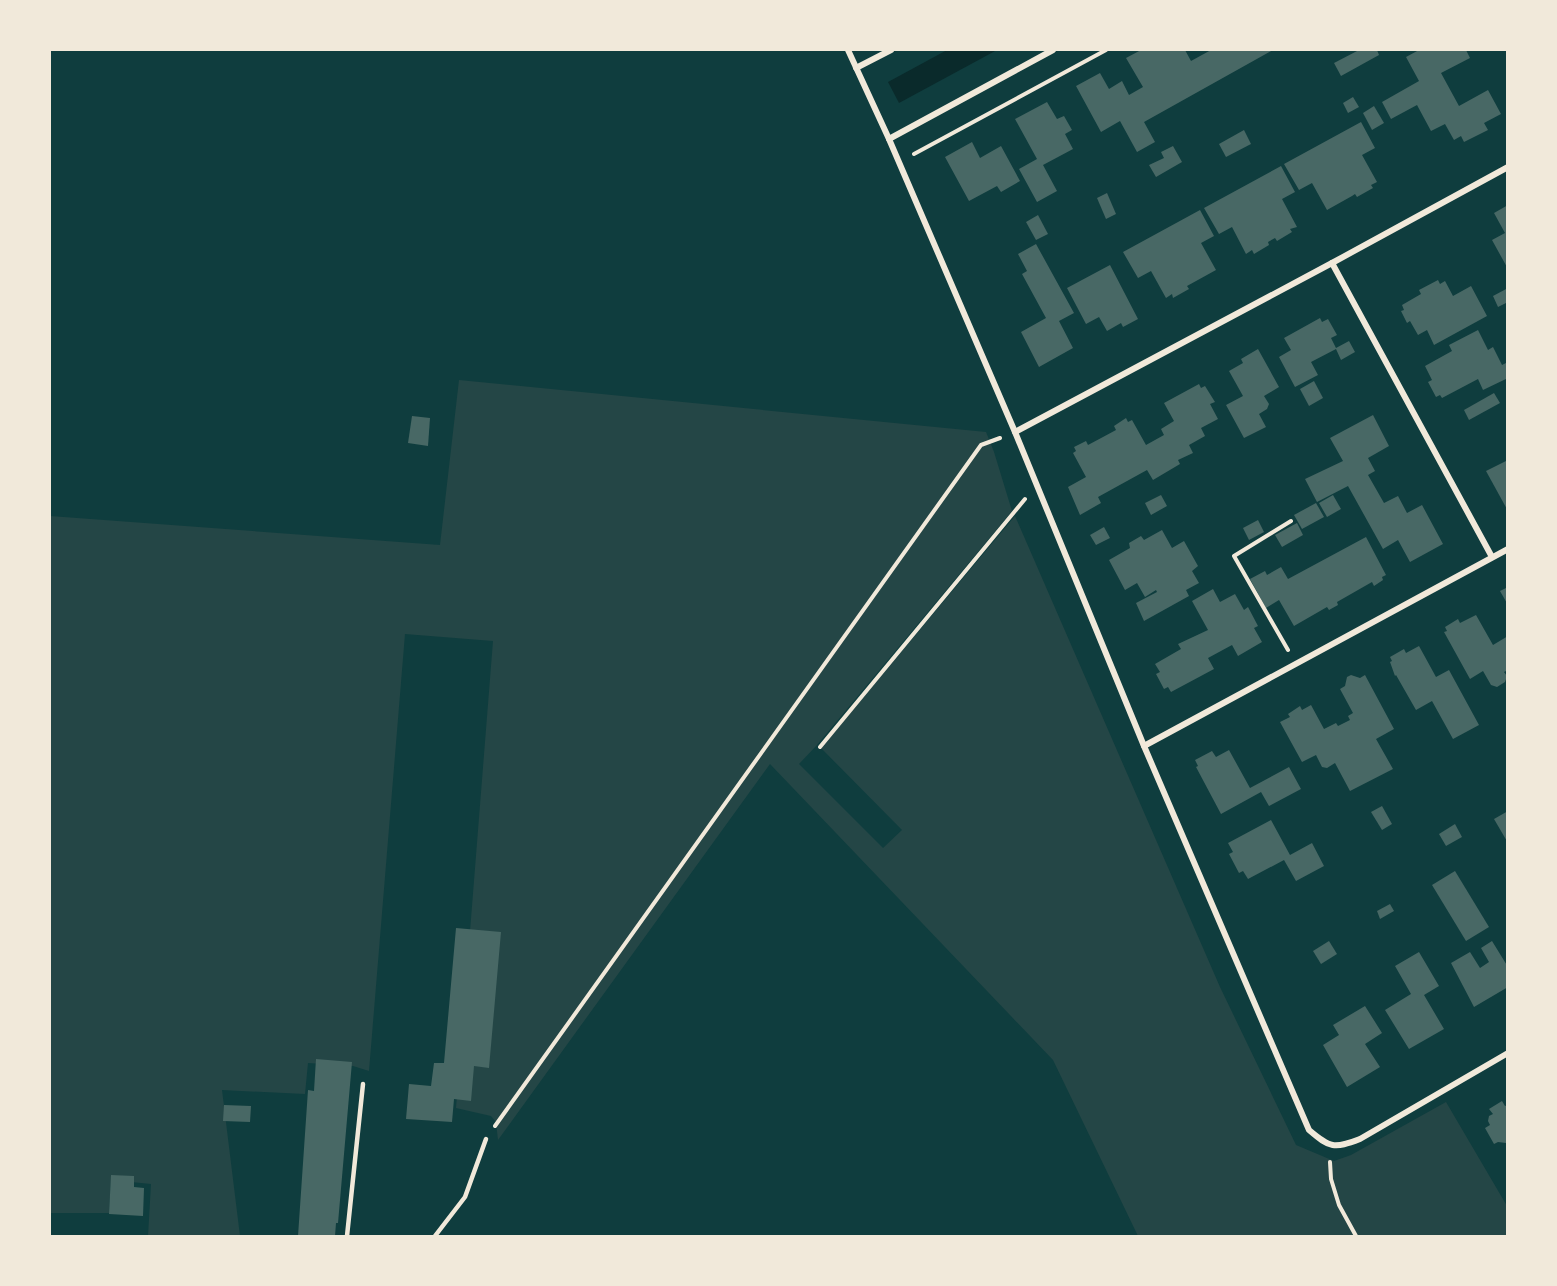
<svg xmlns="http://www.w3.org/2000/svg" width="1557" height="1286" font-family="'Roboto Serif',serif">
  <rect width="100%" height="100%" fill="#0f3d3e"/>
  <path fill="#244646" d="M459 380 986 432 994 452 1012 511 817 745 799 764 883 848 902 830 821 748 1015 516 1220 987 1296 1145 1334 1161 1351 1155 1446 1102 1507 1206V1236H1138L1053 1060 770 764 498 1140 496 1122 491 1116 456 1108 493 641 405 634 369 1071 353 1066 308 1063 305 1094 222 1090 240 1236H148L151 1184 111 1180 109 1213H50V516L440 545Z"/>
  <path fill="#0a2a2b" d="M947 50H997L899 103 888 82Z"/>
  <g fill="#486865">
    <path d="M1141 50H1185L1191 61 1211 50H1273L1144 122 1155 142 1137 152 1120 121 1101 132 1076 86 1100 73 1109 89 1122 81 1129 95 1143 87 1126 58Z"/>
    <path d="M1359 50H1377L1379 55 1341 76 1334 63Z"/>
    <path d="M1419 50H1466L1470 58 1441 73 1459 106 1488 90 1501 114 1484 123 1488 130 1464 142 1461 136 1454 140 1445 124 1431 131 1417 105 1391 119 1382 102 1419 81 1406 57Z"/>
    <path d="M1353 97 1359 107 1348 113 1343 103Z"/>
    <path d="M1047 102 1057 119 1064 116 1072 130 1065 134 1073 149 1043 165 1057 191 1037 202 1019 169 1037 159 1015 119Z"/>
    <path d="M1374 106 1384 123 1372 130 1363 113Z"/>
    <path d="M1361 122 1375 148 1362 155 1377 182 1371 185 1373 188 1357 197 1355 194 1352 196 1327 210 1312 183 1299 190 1284 164Z"/>
    <path d="M1244 130 1251 144 1226 157 1219 144Z"/>
    <path d="M972 142 980 158 1001 146 1020 181 1001 192 997 186 969 201 945 157Z"/>
    <path d="M1173 146 1182 162 1156 177 1149 165 1164 158 1161 152Z"/>
    <path d="M1281 166 1295 192 1282 199 1297 227 1290 229 1292 232 1277 241 1275 238 1268 242 1269 245 1254 254 1252 250 1246 254 1232 227 1219 234 1204 208Z"/>
    <path d="M1107 193 1116 214 1106 219 1097 198Z"/>
    <path d="M1508 205V269L1492 240 1505 233 1494 213Z"/>
    <path d="M1200 210 1214 236 1201 243 1216 270 1187 286 1189 289 1173 298 1172 294 1166 298 1151 271 1138 278 1123 252Z"/>
    <path d="M1038 215 1048 234 1036 240 1026 222Z"/>
    <path d="M1036 244 1074 313 1059 321 1073 348 1039 367 1021 332 1046 318 1022 274 1027 271 1018 254Z"/>
    <path d="M1110 265 1138 319 1123 327 1121 323 1107 331 1099 317 1086 324 1067 288Z"/>
    <path d="M1438 280 1440 284 1445 281 1453 296 1471 286 1487 316 1434 345 1427 330 1418 335 1410 321 1407 323 1401 311 1404 310 1402 305 1421 294 1419 290Z"/>
    <path d="M1508 288V302L1498 307 1493 296Z"/>
    <path d="M1320 318 1322 322 1328 319 1337 335 1331 338 1336 348 1349 341 1355 352 1341 360 1336 349 1311 362 1318 375 1295 387 1279 357 1291 350 1284 338Z"/>
    <path d="M1478 330 1488 350 1493 347 1502 365 1508 362V378L1483 390 1478 379 1442 398 1440 395 1436 397 1428 382 1432 380 1425 366 1452 351 1449 345Z"/>
    <path d="M1258 349 1279 387 1264 396 1269 404 1267 409 1259 414 1266 427 1244 438 1226 405 1243 396 1229 371 1243 363 1241 359Z"/>
    <path d="M1314 381 1323 398 1309 406 1300 389Z"/>
    <path d="M1199 384 1201 388 1205 386 1215 402 1210 404 1218 419 1201 428 1205 436 1189 445 1193 453 1178 460 1180 464 1153 480 1147 470 1098 497 1101 503 1080 515 1068 487 1086 477 1073 453 1076 451 1074 447 1086 441 1088 445 1103 437 1116 430 1114 426 1126 418 1128 422 1132 420 1146 445 1164 435 1161 429 1174 421 1164 403Z"/>
    <path d="M1494 393 1500 403 1469 420 1464 410Z"/>
    <path d="M1373 415 1389 446 1368 458 1375 471 1368 475 1384 503 1398 496 1407 513 1422 505 1443 544 1410 562 1398 540 1383 549 1348 486 1317 502 1305 479 1343 461 1330 438Z"/>
    <path d="M412 416 430 418 428 446 408 443Z"/>
    <path d="M1508 460V511L1486 471Z"/>
    <path d="M1161 495 1167 506 1151 515 1145 503Z"/>
    <path d="M1333 495 1341 509 1327 517 1319 503Z"/>
    <path d="M1316 503 1324 517 1302 529 1294 515Z"/>
    <path d="M1258 520 1264 532 1249 540 1243 528Z"/>
    <path d="M1297 523 1303 535 1282 547 1275 535Z"/>
    <path d="M1104 527 1110 538 1096 545 1090 535Z"/>
    <path d="M1162 530 1172 548 1184 541 1198 566 1192 571 1199 583 1186 590 1189 596 1144 621 1136 603 1157 592 1156 590 1145 597 1137 583 1125 590 1109 560 1130 548 1129 543 1141 536 1144 540Z"/>
    <path d="M1366 537 1386 575 1382 577 1383 580 1374 586 1372 582 1337 602 1338 605 1329 610 1327 607 1294 626 1279 600 1266 608 1250 579 1265 571 1267 575 1281 567 1288 579Z"/>
    <path d="M1508 587V605L1500 591Z"/>
    <path d="M1213 589 1220 602 1235 594 1244 610 1248 607 1258 626 1254 628 1262 642 1238 656 1232 645 1208 658 1214 669 1171 692 1168 687 1164 689 1156 674 1160 672 1155 664 1181 649 1178 644 1208 630 1192 601Z"/>
    <path d="M1476 615 1493 645 1508 636V670L1504 672 1507 676 1505 682 1497 687 1491 685 1483 671 1470 679 1444 632 1447 631 1445 627 1458 619 1460 623Z"/>
    <path d="M1419 646 1436 677 1449 670 1479 725 1453 739 1432 701 1416 710 1396 675 1395 676 1390 662 1392 661 1390 657 1404 649 1406 653Z"/>
    <path d="M1351 675 1360 678 1365 675 1394 729 1376 739 1393 769 1350 791 1335 763 1327 768 1322 767 1316 755 1302 762 1280 722 1290 717 1288 714 1300 706 1302 710 1311 705 1324 729 1336 723 1338 726 1350 720 1348 716 1353 713 1340 689 1345 686 1347 677Z"/>
    <path d="M1229 750 1250 788 1289 767 1301 789 1269 806 1261 792 1221 814 1196 767 1198 766 1195 760 1212 751 1216 757Z"/>
    <path d="M1382 806 1392 824 1382 830 1371 812Z"/>
    <path d="M1508 811V843L1494 819Z"/>
    <path d="M1271 820 1290 855 1312 843 1324 866 1296 881 1284 860 1248 879 1243 871 1239 873 1229 854 1233 852 1228 843Z"/>
    <path d="M1455 824 1462 837 1446 846 1439 834Z"/>
    <path d="M1455 871 1489 927 1466 941 1432 885Z"/>
    <path d="M1390 904 1394 911 1380 919 1377 911Z"/>
    <path d="M456 928 501 932 489 1068 474 1066 471 1101 454 1099 452 1122 406 1119 409 1084 431 1086 434 1063H444Z"/>
    <path d="M1329 941 1337 954 1321 964 1313 951Z"/>
    <path d="M1492 941 1508 967V987L1474 1007 1451 963 1470 952 1480 968 1489 962 1481 948Z"/>
    <path d="M1419 952 1439 986 1424 995 1444 1029 1409 1049 1385 1010 1411 994 1395 966Z"/>
    <path d="M1365 1006 1382 1033 1365 1044 1380 1067 1347 1087 1323 1045 1339 1035 1333 1025Z"/>
    <path d="M316 1059 352 1062 338 1223H336L335 1236H298L308 1090 314 1091Z"/>
    <path d="M1502 1101 1505 1106 1508 1105V1146L1506 1143 1498 1142 1494 1144 1485 1128 1490 1125 1488 1121 1489 1116 1493 1114 1489 1109Z"/>
    <path d="M224 1105 251 1106 250 1122 223 1121Z"/>
    <path d="M111 1175 134 1176V1187L144 1188 143 1216 109 1214Z"/>
  </g>
  <g fill="none" stroke-linecap="round" stroke-linejoin="round">
    <g stroke="#f1e9da" stroke-width="4">
      <path d="M914 154 1106 50"/>
      <path d="M1288 650 1234 556 1291 521"/>
      <path d="M820 747 1025 499"/>
      <path d="M495 1126 981 445 1000 438"/>
      <path d="M1330 1162 1331 1179 1339 1205 1356 1236"/>
    </g>
    <g stroke="#f1e9da" stroke-width="4.5">
      <path d="M347 1236 363 1084"/>
      <path d="M435 1236 465 1197 486 1139"/>
    </g>
    <g stroke="#f1e9da" stroke-width="6">
      <path d="M848 50 889 139 1015 432 1144 746 1309 1130C1330 1148 1334 1149 1360 1139L1508 1053"/>
      <path d="M856 68 891 50"/>
      <path d="M889 139 1053 50"/>
      <path d="M1332 263 1492 557"/>
      <path d="M1015 432 1332 263 1508 167"/>
      <path d="M1144 746 1508 549"/>
    </g>
  </g>
  <rect width="1557" height="1286" fill="none" stroke="#f1e9da" stroke-width="102"/>
</svg>
